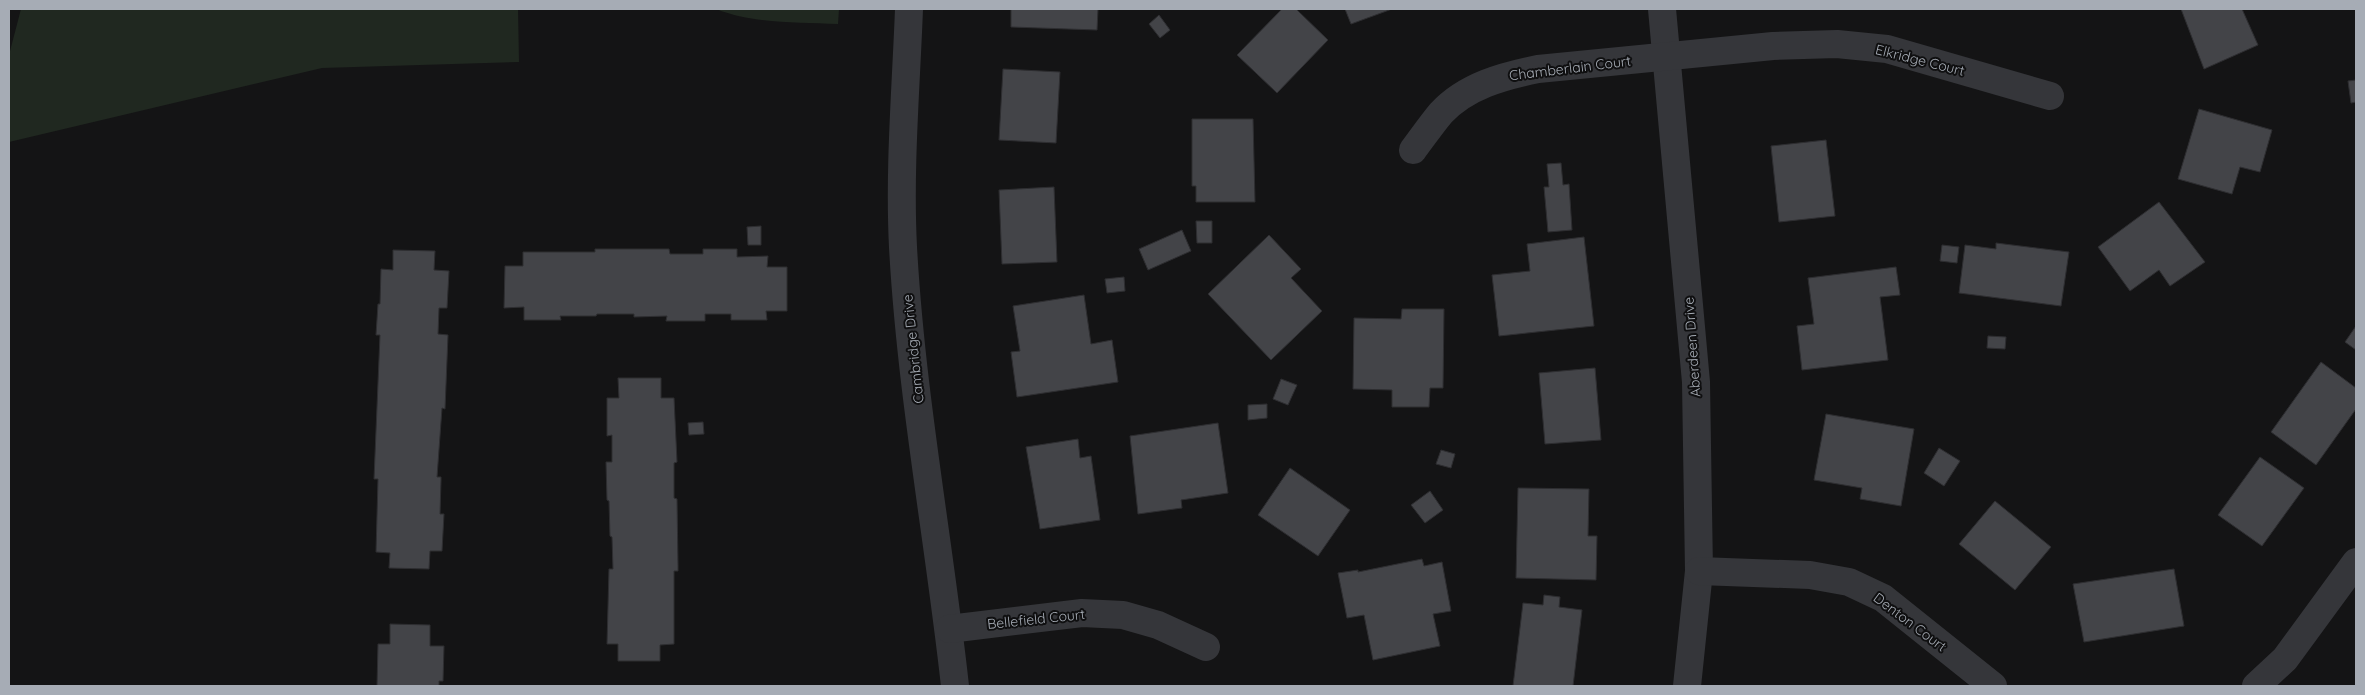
<svg xmlns="http://www.w3.org/2000/svg" width="2365" height="695" font-family="Quicksand,sans-serif">
  <rect width="100%" height="100%" fill="#141415"/>
  <g fill="#202820">
    <path d="M21 9H518L519 62 322 68 9 142V55Z"/>
    <path d="M716 9H839L838 24C798 22 754 24 716 9Z"/>
  </g>
  <g fill="#434448" stroke="#2e2e31">
    <path d="M1011 9H1098L1097 30 1011 27Z"/>
    <path d="M1282 9H1296L1328 40 1277 93 1237 55Z"/>
    <path d="M1345 9H1392L1351 24Z"/>
    <path d="M2181 9H2242L2258 45 2204 69Z"/>
    <path d="M1159 15 1170 30 1160 38 1149 24Z"/>
    <path d="M1003 69 1060 72 1056 143 999 140Z"/>
    <path d="M2356 80V102L2351 103 2348 81Z"/>
    <path d="M2199 109 2272 130 2260 172 2240 167 2232 194 2178 179Z"/>
    <path d="M1192 119H1253L1255 202H1196V186H1192Z"/>
    <path d="M1826 140 1835 216 1779 222 1771 146Z"/>
    <path d="M1561 163 1563 185 1569 184 1572 230 1548 232 1544 187H1549L1547 164Z"/>
    <path d="M1054 187 1057 262 1002 264 999 190Z"/>
    <path d="M2159 202 2205 262 2170 286 2159 270 2130 291 2098 247Z"/>
    <path d="M1196 221H1212V243H1197Z"/>
    <path d="M761 226V245H748L747 227Z"/>
    <path d="M1182 230 1191 251 1148 270 1139 249Z"/>
    <path d="M1269 235 1301 269 1291 278 1322 311 1271 360 1208 294Z"/>
    <path d="M1584 237 1594 326 1499 336 1492 275 1530 271 1527 244Z"/>
    <path d="M1996 243 2069 252 2061 306 1959 293 1965 245 1996 249Z"/>
    <path d="M1942 245 1959 247 1957 263 1940 261Z"/>
    <path d="M595 249H669L670 254H703V249H737V257L768 256 767 267H787V311H766L767 320H731V314H705V321H666L667 316 634 317V314H597L596 316H560L561 320H524V307L504 308 505 266H523V252H595Z"/>
    <path d="M393 250 435 251 434 270 449 271 447 308H439L438 334 448 335 445 409 442 408 437 477H441V481L440 514H444L442 551H430L429 569 389 568 390 553 376 552 378 479H374L380 335H376L378 304H380L381 269 393 270Z"/>
    <path d="M1896 267 1900 295 1880 297 1888 360 1802 370 1797 326 1814 324 1808 278Z"/>
    <path d="M1124 277 1125 291 1107 293 1105 279Z"/>
    <path d="M1084 295 1091 344 1112 340 1118 382 1017 397 1011 352 1020 351 1013 306Z"/>
    <path d="M1402 309H1444L1443 388H1430L1429 407H1392V390L1353 389 1354 318 1401 319Z"/>
    <path d="M2356 326V350L2345 342Z"/>
    <path d="M1988 336 2006 337 2005 349 1987 348Z"/>
    <path d="M2321 362 2356 388V409L2316 465 2271 432Z"/>
    <path d="M1595 368 1601 440 1545 444 1539 373Z"/>
    <path d="M618 378H661V398H674L677 462 674 463V498L677 499 678 565V571H674V644L660 645V661H618V644H607L609 569H613L612 537 610 536 609 501 607 500 606 462H612V435L607 436V398H619Z"/>
    <path d="M1281 379 1297 385 1288 405 1273 399Z"/>
    <path d="M1267 404V418L1248 420V405Z"/>
    <path d="M1826 414 1914 429 1901 506 1860 499 1862 488 1814 480Z"/>
    <path d="M703 422 704 434 689 435 688 423Z"/>
    <path d="M1218 423 1228 493 1181 500 1182 508 1138 514 1130 436Z"/>
    <path d="M1078 439 1080 458 1091 456 1100 520 1040 529 1026 447Z"/>
    <path d="M1939 448 1960 461 1944 486 1924 473Z"/>
    <path d="M1441 450 1455 454 1451 468 1436 464Z"/>
    <path d="M2260 457 2304 488 2262 546 2218 515Z"/>
    <path d="M1290 468 1350 510 1318 556 1258 515Z"/>
    <path d="M1518 488 1589 489 1588 536H1597L1596 580 1516 578Z"/>
    <path d="M1430 491 1443 510 1425 523 1411 505Z"/>
    <path d="M1995 501 2051 547 2015 590 1959 544Z"/>
    <path d="M1422 559 1424 566 1442 562 1451 611 1433 614 1440 646 1373 660 1364 615 1347 618 1338 573 1358 570V572Z"/>
    <path d="M2174 569 2184 626 2084 642 2073 584Z"/>
    <path d="M1544 595 1560 597 1559 607 1582 610 1573 686H1513L1523 603 1543 605Z"/>
    <path d="M390 624 430 625V646H444L443 681H439V686H377L378 644H390Z"/>
  </g>
  <g fill="none" stroke-linecap="round" stroke-linejoin="round">
    <g stroke="#35363a" stroke-width="28">
      <path d="M909 9C906 88 899 168 903 247 911 394 939 540 955 686"/>
      <path d="M1662 9 1696 382 1699 571 1687 686"/>
      <path d="M1413 150C1422 138 1431 125 1441 113 1466 86 1503 76 1538 69L1773 46 1837 44 1887 49 2050 96"/>
      <path d="M1699 571 1810 575 1849 582 1883 598 1993 686"/>
      <path d="M949 629 1082 613 1123 615 1158 625 1206 647"/>
      <path d="M2256 686 2285 659 2356 562"/>
    </g>
  </g>
  <g text-anchor="middle" dominant-baseline="central" stroke-width="4" stroke-linejoin="round" paint-order="stroke">
    <g font-size="14" fill="#a6acb5" stroke="#0f0f10">
      <text transform="translate(1920 60) rotate(14)">Elkridge Court</text>
      <text transform="translate(1570 68) rotate(-7)">Chamberlain Court</text>
      <text transform="translate(1692 347) rotate(-94)">Aberdeen Drive</text>
      <text transform="translate(913 349) rotate(-96)">Cambridge Drive</text>
      <text transform="translate(1036 619) rotate(-6)">Bellefield Court</text>
      <text transform="translate(1910 622) rotate(37)">Denton Court</text>
    </g>
  </g>
  <rect width="2365" height="695" fill="none" stroke="#a6acb5" stroke-width="20"/>
</svg>
